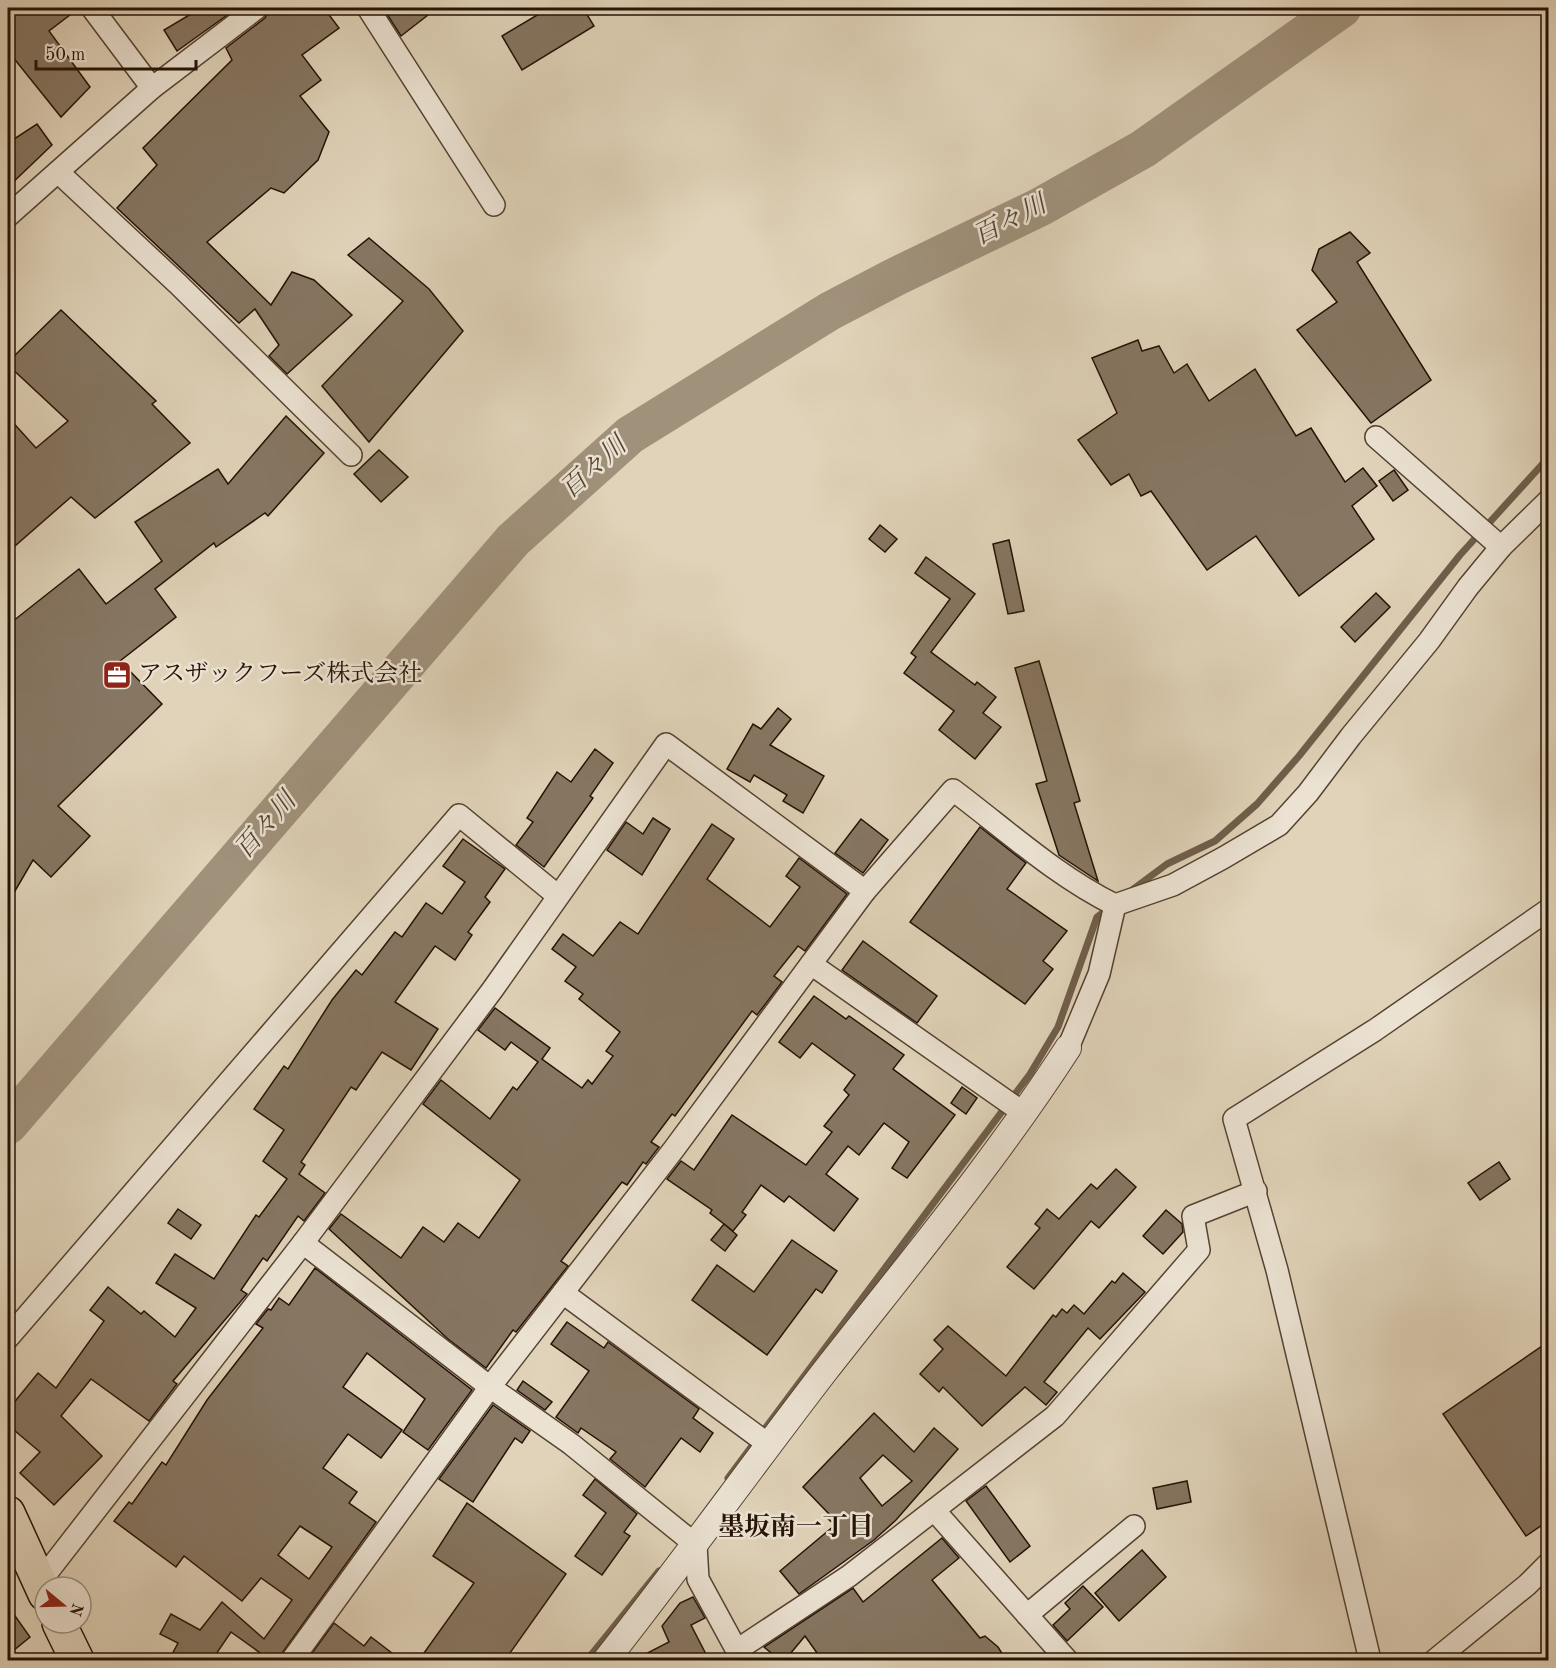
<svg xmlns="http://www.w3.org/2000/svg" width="1556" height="1668" font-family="'Old Standard TT','Noto Serif JP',serif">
  <rect width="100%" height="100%" fill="#e0d3b9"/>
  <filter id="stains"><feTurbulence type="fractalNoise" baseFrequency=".00333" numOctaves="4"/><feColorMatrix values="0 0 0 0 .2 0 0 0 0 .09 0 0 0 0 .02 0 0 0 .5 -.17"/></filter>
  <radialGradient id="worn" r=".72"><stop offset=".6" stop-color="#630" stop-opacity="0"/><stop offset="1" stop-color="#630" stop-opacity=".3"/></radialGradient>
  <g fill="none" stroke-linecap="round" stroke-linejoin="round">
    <g stroke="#6f5e4b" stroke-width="7">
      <path d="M1132 890 1167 864 1215 841 1257 804 1299 756 1460 555 1548 458"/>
      <path d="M728 1478 1030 1074 1058 1027 1097 917 1109 908"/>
      <path d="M587 1660 659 1571"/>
    </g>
    <path stroke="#a0917b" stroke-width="39" d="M8 1125 513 540 630 435 830 311 895 277 1040 207 1143 149 1342 8"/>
  </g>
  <g fill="#867662" stroke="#251204" stroke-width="1.5" fill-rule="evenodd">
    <path d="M8 8H79L49 31 90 87 61 117 8 51Z"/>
    <path d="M201 8H237L177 51 164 30Z"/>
    <path d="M270 8H324L339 28 302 55 321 80 300 96 329 132 318 160 284 193 271 188 207 242 271 305 292 272 314 280 352 315 287 374 269 356 279 345 255 309 239 323 117 208 157 165 143 148 232 60 226 48 265 18Z"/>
    <path d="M383 8H437L401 36Z"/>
    <path d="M549 8H583L594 26 522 70 502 36Z"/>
    <path d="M37 124 52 145 8 187V143Z"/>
    <path d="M1350 232 1370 253 1357 262 1431 380 1371 423 1297 330 1337 302 1312 270 1319 249Z"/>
    <path d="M369 238 429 289 463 331 369 442 322 386 403 301 348 255Z"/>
    <path d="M61 310 156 401 152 404 190 443 95 518 71 497 8 552V417L36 448 68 421 8 365V362Z"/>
    <path d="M1138 340 1142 351 1159 346 1174 373 1187 364 1209 401 1255 369 1296 436 1311 428 1345 482 1363 468 1377 486 1352 506 1374 539 1299 596 1256 536 1207 570 1151 491 1141 496 1129 474 1111 485 1078 440 1117 413 1092 358Z"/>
    <path d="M286 416 324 453 268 516 265 513 216 547 214 543 155 589 176 617 120 661 162 704 58 806 90 836 51 877 33 860 8 903V625L79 569 106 604 162 561 135 522 218 469 228 484Z"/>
    <path d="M379 450 408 477 381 502 354 474Z"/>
    <path d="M1394 470 1408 490 1393 501 1379 481Z"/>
    <path d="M880 525 897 539 885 552 869 539Z"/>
    <path d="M1009 540 1024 611 1008 614 993 544Z"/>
    <path d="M926 557 975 594 931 652 975 685 977 682 996 697 983 713 1001 727 975 759 939 730 954 711 904 673 916 657 911 653 950 599 915 573Z"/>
    <path d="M1376 593 1390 607 1355 642 1341 627Z"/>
    <path d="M1039 661 1080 801 1074 803 1098 881 1059 855 1036 784 1047 781 1015 668Z"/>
    <path d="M778 708 791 719 770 745 824 776 803 813 783 801 787 795 754 775 750 782 727 769 753 724 761 729Z"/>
    <path d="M595 749 613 763 590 796 593 798 544 867 516 845 533 822 527 818 557 772 571 782Z"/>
    <path d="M653 818 670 829 642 875 607 850 626 822 643 834Z"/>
    <path d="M861 819 888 840 863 873 835 853Z"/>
    <path d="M712 824 734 839 707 879 770 927 800 887 786 876 799 858 847 894 805 951 798 946 774 976 782 982 757 1015 752 1011 675 1116 672 1114 651 1142 659 1147 646 1164 643 1162 627 1185 622 1182 587 1227 561 1261 568 1266 516 1332 513 1330 486 1368 448 1339 329 1229 341 1214 401 1258 423 1227 444 1242 458 1223 479 1238 520 1180 423 1104 441 1080 490 1119 513 1087 517 1090 538 1062 511 1042 505 1050 478 1030 495 1008 550 1048 542 1059 582 1088 588 1080 592 1084 613 1056 606 1051 620 1032 579 999 583 994 565 981 576 967 552 949 563 934 593 956 620 922 638 934Z"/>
    <path d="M980 827 1026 863 1007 889 1067 931 1043 961 1053 969 1025 1004 910 922Z"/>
    <path d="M463 839 505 869 485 897 490 902 468 932 472 935 455 960 435 946 395 1002 438 1029 411 1070 382 1052 356 1090 351 1087 301 1162 305 1165 299 1174 325 1193 304 1221 298 1216 267 1261 263 1258 241 1290 247 1294 173 1381 177 1384 149 1421 91 1379 61 1416 102 1456 54 1505 20 1473 40 1452 8 1425V1410L38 1373 56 1388 104 1321 90 1310 108 1287 141 1314 144 1311 175 1337 196 1308 156 1283 175 1254 214 1279 256 1215 259 1217 287 1179 263 1161 284 1130 254 1109 284 1066 288 1069 332 1000 356 970 362 975 395 932 402 937 426 903 442 914 465 882 443 866Z"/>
    <path d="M863 941 937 996 917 1023 842 970Z"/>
    <path d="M814 996 846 1019 849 1016 904 1055 893 1069 955 1115 907 1178 892 1168 909 1142 884 1123 859 1155 848 1146 826 1174 858 1199 834 1231 789 1196 784 1202 761 1185 742 1212 746 1215 733 1231 710 1213 712 1210 667 1179 681 1161 694 1170 732 1115 806 1165 832 1132 824 1126 849 1095 844 1090 855 1075 812 1043 800 1058 779 1042Z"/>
    <path d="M962 1087 977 1098 966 1114 951 1103Z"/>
    <path d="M1499 1162 1510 1179 1480 1200 1468 1183Z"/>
    <path d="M1116 1169 1136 1187 1099 1228 1091 1221 1034 1289 1007 1267 1040 1228 1035 1224 1047 1209 1059 1219 1091 1184 1097 1189Z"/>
    <path d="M178 1209 201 1225 191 1239 168 1223Z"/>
    <path d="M1166 1210 1182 1224 1183 1232 1163 1254 1143 1236Z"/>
    <path d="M724 1224 737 1235 725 1251 711 1240Z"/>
    <path d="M792 1240 837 1271 822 1293 816 1289 767 1355 692 1300 717 1265 754 1292Z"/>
    <path d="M315 1268 472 1390 428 1450 403 1432 425 1399 367 1353 343 1387 402 1430 381 1458 348 1434 323 1468 357 1492 349 1503 376 1522 282 1653 280 1660H270L231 1632 212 1660H169L178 1643 160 1634 171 1614 200 1630 222 1602 264 1639 292 1600 261 1578 242 1601 184 1556 176 1567 114 1521 129 1502 132 1504 162 1462 166 1465 207 1400 263 1328 256 1324 268 1309 271 1310 279 1298 289 1305ZM300 1526 332 1547 309 1579 278 1555Z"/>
    <path d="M1123 1273 1145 1292 1100 1339 1088 1328 1044 1382 1057 1392 1046 1405 1025 1387 982 1426 943 1387 939 1392 920 1374 943 1349 934 1340 948 1326 1006 1376 1053 1315 1056 1317 1062 1309 1067 1313 1074 1305 1084 1314 1112 1281 1115 1283Z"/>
    <path d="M567 1322 604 1348 608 1342 699 1409 693 1418 713 1433 700 1452 681 1438 645 1487 610 1459 616 1452 581 1428 578 1433 556 1417 589 1371 551 1344Z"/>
    <path d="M1548 1342V1521L1526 1536 1443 1414Z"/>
    <path d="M523 1381 552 1402 545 1410 517 1390Z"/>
    <path d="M493 1405 530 1431 522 1443 515 1438 473 1502 439 1479Z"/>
    <path d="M874 1413 914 1452 934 1428 958 1449 896 1520 874 1540 799 1594 780 1571 835 1525 827 1518 830 1515 803 1487ZM883 1455 912 1481 882 1506 860 1478Z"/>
    <path d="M595 1479 637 1514 624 1532 630 1536 602 1575 575 1556 606 1513 583 1495Z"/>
    <path d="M1187 1481 1191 1502 1157 1509 1153 1488Z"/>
    <path d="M986 1486 1030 1546 1010 1562 966 1501Z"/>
    <path d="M467 1503 566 1574 505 1660H419L474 1583 433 1556Z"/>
    <path d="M942 1538 959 1558 932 1580 980 1638 985 1636 998 1647 1006 1660H822L805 1636 785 1660H780L764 1647 853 1588 863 1602Z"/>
    <path d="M1142 1550 1166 1577 1119 1621 1095 1593Z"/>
    <path d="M1083 1586 1103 1607 1067 1641 1053 1625 1070 1609 1065 1603Z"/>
    <path d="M693 1597 705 1618 691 1625 709 1660H634L669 1642 662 1626 680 1603Z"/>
    <path d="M8 1606 30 1637 8 1655Z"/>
    <path d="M334 1623 364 1646 371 1637 401 1660H307Z"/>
  </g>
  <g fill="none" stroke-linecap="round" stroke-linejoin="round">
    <g stroke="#544231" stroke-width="24">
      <g id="minor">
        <path d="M92 8 152 88"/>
        <path d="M368 8 494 205"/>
        <path d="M58 172 178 284 351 455"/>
        <path d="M8 216 152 88 257 8"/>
        <path d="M1376 437 1501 547"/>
        <path d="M811 964 1025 1114"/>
        <path d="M1068 1048 1099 974 1115 905"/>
        <path d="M303 1243 490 1387 571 1444 696 1545 698 1579 742 1660"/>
        <path d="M563 1293 768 1444"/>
        <path d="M8 1338 459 815 558 896"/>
        <path d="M934 1510 1067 1660"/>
        <path d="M39 1583 303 1243 493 989 666 744 865 891"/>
        <path d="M1027 1615 1134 1526"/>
        <path d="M737 1650 849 1576 1055 1416 1199 1250 1193 1216 1256 1191"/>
        <path d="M292 1660 490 1387 674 1149 865 891 953 790C1005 829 1056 876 1115 905L1173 885 1223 858 1279 825 1308 793 1351 736 1429 641 1468 587 1501 547 1548 501"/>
        <path d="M1370 1660 1277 1270 1234 1119 1375 1030 1548 910"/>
        <path d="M1435 1660 1527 1585 1548 1564"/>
      </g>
    </g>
    <g stroke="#544231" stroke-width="28">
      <path id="tertiary" d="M606 1660C681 1565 751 1467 825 1371 908 1265 995 1161 1068 1048"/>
    </g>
    <g stroke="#251204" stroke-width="36">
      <g id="trunk">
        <path d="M8 1513 45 1594"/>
        <path d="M59 1623 77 1660"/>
      </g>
    </g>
    <use href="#minor" stroke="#ebe2d2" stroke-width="21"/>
    <use href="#tertiary" stroke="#ebe2d2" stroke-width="26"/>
    <use href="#trunk" stroke="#e0d3b9" stroke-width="33"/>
  </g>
  <defs>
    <g id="office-square" transform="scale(1.5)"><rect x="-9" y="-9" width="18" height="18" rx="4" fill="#8f2418" stroke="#ebe2d2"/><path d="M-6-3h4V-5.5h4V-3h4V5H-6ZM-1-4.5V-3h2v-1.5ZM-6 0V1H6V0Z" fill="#fff"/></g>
  </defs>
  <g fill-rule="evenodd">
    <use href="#office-square" x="117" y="675"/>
  </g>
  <g text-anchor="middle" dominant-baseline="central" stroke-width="5" stroke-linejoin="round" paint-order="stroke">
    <g font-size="24" fill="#251204" stroke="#ebe2d2" text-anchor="start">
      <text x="138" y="675">アスザックフーズ株式会社</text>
    </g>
    <g font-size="26" font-style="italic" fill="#564534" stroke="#ebe2d2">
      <text transform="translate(1010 221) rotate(-27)">百々川</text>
      <text transform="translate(594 468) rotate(-42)">百々川</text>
      <text transform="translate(266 826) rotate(-49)">百々川</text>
    </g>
    <g font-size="26" font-weight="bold" fill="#251204" stroke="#ebe2d2">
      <text x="796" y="1528">墨坂南一丁目</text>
    </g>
  </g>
  <rect width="1556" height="1668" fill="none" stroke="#e0d3b9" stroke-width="30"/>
  <rect x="9" y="9" width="1538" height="1650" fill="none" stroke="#251204" stroke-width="3"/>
  <rect x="15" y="15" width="1526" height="1638" fill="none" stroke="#251204" stroke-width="1.5"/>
  <g transform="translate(63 1605) rotate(109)"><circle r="28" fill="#ebe2d2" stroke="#9c8f80" stroke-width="1.5"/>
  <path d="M0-4.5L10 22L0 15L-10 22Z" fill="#8f2418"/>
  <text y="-9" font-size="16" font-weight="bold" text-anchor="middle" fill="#251204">N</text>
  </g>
  <path d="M36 60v9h160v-9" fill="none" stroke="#251204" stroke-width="3"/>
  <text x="45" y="60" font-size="18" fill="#251204" stroke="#ebe2d2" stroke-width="4.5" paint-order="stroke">50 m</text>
  <rect width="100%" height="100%" filter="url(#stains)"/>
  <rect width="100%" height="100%" fill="url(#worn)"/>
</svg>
